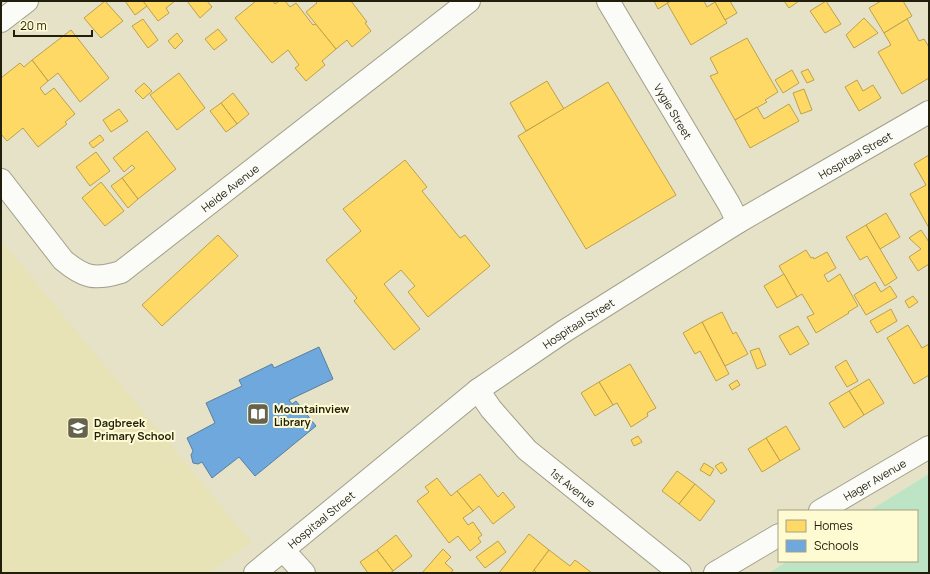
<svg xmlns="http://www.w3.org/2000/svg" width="930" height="574" font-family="Manrope,sans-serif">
  <rect width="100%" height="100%" fill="#e5e2c7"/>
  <path fill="#e7e3b6" d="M1 240 251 542 209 573H1Z"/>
  <path fill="#bde4c4" d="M929 474V573H769L788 561H917V511H869Z"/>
  <g fill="#ffd966" stroke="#bca14b">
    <path d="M105 1 123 21 101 38 84 18Z"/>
    <path d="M125 1H143L147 6 135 15Z"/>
    <path d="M143 1H175L166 8 169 13 158 21Z"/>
    <path d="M187 1H207L212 7 200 18Z"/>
    <path d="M256 1H273L275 4 279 1H285L290 7 296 3 313 25 316 24 336 49 322 61 325 65 306 81 295 68 299 65 288 50 272 63 235 18Z"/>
    <path d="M315 1H351L367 22 365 23 371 31 352 47 347 40 336 49 306 12 317 3Z"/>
    <path d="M654 1H671L658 9Z"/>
    <path d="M671 1H704L707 7 715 2 727 23 691 45 667 3Z"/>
    <path d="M717 1H730L737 13 725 20 715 2Z"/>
    <path d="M784 1H799L789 8Z"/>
    <path d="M826 1 841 24 825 33 810 11Z"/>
    <path d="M881 1H903L912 16 884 33 869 8Z"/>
    <path d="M864 18 878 33 854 48 846 35Z"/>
    <path d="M143 19 158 40 148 48 132 26Z"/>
    <path d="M907 19 919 41 924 39 929 47V78L902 94 878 52 891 45 884 33Z"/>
    <path d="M218 29 227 40 214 50 205 39Z"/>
    <path d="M71 30 109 78 80 102 58 73 48 81 32 60Z"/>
    <path d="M177 33 183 41 175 49 168 41Z"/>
    <path d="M747 38 778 92 765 100 767 102 735 120 710 76 718 73 710 58Z"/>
    <path d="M32 60 48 81 40 88 45 95 54 88 75 114 65 122 67 124 38 147 23 128 7 141 1 134V78L20 63 24 67Z"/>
    <path d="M808 69 814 80 807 83 801 72Z"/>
    <path d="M792 70 799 83 783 93 775 80Z"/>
    <path d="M179 73 205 108 177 130 150 95Z"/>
    <path d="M857 80 863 91 873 85 881 98 859 111 845 87Z"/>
    <path d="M547 81 564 109 526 131 510 103Z"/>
    <path d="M608 82 676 195 586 249 518 136Z"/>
    <path d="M144 83 152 91 143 99 135 91Z"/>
    <path d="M804 89 812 110 801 114 793 93Z"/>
    <path d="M233 93 249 114 237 124 221 103Z"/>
    <path d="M221 103 237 124 226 132 210 111Z"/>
    <path d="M789 104 799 121 750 148 735 120 757 107 764 119Z"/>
    <path d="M119 109 128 121 111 132 103 120Z"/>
    <path d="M147 131 176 169 138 199 122 178 135 168 132 165 124 172 113 158Z"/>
    <path d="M100 135 104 140 93 148 89 143Z"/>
    <path d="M96 152 110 171 90 186 76 167Z"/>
    <path d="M929 155V228L910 194 926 185 914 164Z"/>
    <path d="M405 160 427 187 422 191 460 238 465 235 490 266 428 317 408 292 415 286 401 270 384 284 420 329 394 350 354 301 357 298 326 260 361 231 343 209Z"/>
    <path d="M122 178 138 199 128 208 111 186Z"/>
    <path d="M101 182 124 211 105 226 82 198Z"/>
    <path d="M886 213 900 237 880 249 866 225Z"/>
    <path d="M866 225 897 278 885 286 867 256 860 260 846 237Z"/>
    <path d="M921 230 929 242V264L918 271 909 257 921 249 909 238Z"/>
    <path d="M218 235 238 256 162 326 142 305Z"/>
    <path d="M806 250 811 258 813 257 814 259 827 252 836 268 824 275 828 282 840 274 858 306 848 312 849 313 816 333 807 317 814 314 802 294 797 297 779 266Z"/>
    <path d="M784 274 797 297 777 308 764 286Z"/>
    <path d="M875 282 881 292 890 286 897 297 866 315 854 295Z"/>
    <path d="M913 296 918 302 909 308 905 301Z"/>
    <path d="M891 309 897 321 877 333 870 321Z"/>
    <path d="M722 312 733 334 736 332 748 354 725 366 702 322Z"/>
    <path d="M702 322 729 374 716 381 700 351 695 354 683 333Z"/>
    <path d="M908 325 922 348 929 344V375L914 384 887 338Z"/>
    <path d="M798 326 809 344 790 355 779 336Z"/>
    <path d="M759 348 766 365 757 369 750 351Z"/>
    <path d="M846 360 858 381 847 387 835 367Z"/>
    <path d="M630 364 656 408 647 413 648 416 631 427 617 403 613 405 599 382Z"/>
    <path d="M869 379 884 403 864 415 849 391Z"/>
    <path d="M737 380 740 385 732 390 729 385Z"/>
    <path d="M599 382 613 405 595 416 581 393Z"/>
    <path d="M849 391 864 415 844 428 829 403Z"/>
    <path d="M786 426 800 449 780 461 766 438Z"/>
    <path d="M638 436 642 442 634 446 631 440Z"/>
    <path d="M766 438 780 461 762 472 748 449Z"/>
    <path d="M722 462 727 470 721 474 715 466Z"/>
    <path d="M704 463 714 469 710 476 700 470Z"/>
    <path d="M677 471 695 484 679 504 662 491Z"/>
    <path d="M480 474 498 497 503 492 515 507 493 524 479 506 473 511 457 491Z"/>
    <path d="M437 478 451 496 457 491 473 511 463 518 468 525 473 522 482 535 478 538 481 542 470 551 458 536 449 543 417 501 429 492 425 487Z"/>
    <path d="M695 484 715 501 700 521 679 504Z"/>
    <path d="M529 534 549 550 532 573H499Z"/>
    <path d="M396 535 412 556 393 571 377 550Z"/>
    <path d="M498 541 506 552 485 568 476 557Z"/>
    <path d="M443 549 451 557 445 563 453 570 451 573H422Z"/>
    <path d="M377 550 393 571 390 573H368L360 562Z"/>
    <path d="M549 550 570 566 575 560 592 573H537L534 570Z"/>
  </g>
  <path fill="#6fa8dc" stroke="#587f9e" d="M319 347 333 379 289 400 292 404 296 401 316 426 255 476 239 457 212 478 202 462 198 464 193 463 191 455 193 451 187 438 215 423 206 403 242 386 239 380 272 364 274 368Z"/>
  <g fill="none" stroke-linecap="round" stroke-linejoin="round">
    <g stroke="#a29f8a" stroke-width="24">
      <g id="minor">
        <path id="s1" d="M608 1 729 204 738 222"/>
        <path d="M1 21 27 1"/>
        <path id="s2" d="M1 180 63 260C84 278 95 280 121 272L469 1"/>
        <path id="s3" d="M478 390 491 409 527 450 680 573"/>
        <path id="s4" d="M820 511 929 447"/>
        <path d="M284 551 304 573"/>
        <path id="s5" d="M255 573 478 390 563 332 738 222 929 112"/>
        <path d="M715 573 779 535"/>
      </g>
    </g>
    <use href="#minor" stroke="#fbfbf7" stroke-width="22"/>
  </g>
  <defs>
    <g id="library-square" transform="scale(1.15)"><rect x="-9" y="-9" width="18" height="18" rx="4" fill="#66634d" stroke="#fefad1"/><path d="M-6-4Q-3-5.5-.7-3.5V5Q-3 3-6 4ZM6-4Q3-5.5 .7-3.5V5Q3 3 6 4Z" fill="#fff"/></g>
    <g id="school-square" transform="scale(1.15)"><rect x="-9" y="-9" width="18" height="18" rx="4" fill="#66634d" stroke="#fefad1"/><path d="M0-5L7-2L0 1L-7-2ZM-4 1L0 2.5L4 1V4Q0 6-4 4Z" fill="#fff"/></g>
  </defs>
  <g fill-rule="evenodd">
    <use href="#library-square" x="258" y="414"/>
    <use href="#school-square" x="78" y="428"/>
  </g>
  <g text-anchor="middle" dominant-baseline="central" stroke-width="4" stroke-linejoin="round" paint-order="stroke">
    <g font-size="11" fill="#211f0c" stroke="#fefad1">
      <text stroke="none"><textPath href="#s1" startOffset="128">Vygie Street</textPath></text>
      <text stroke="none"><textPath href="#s5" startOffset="733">Hospitaal Street</textPath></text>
      <text stroke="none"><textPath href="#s2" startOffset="302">Heide Avenue</textPath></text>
      <text stroke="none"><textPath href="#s5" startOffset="409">Hospitaal Street</textPath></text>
      <text stroke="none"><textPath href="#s4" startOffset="63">Hager Avenue</textPath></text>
      <text stroke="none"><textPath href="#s3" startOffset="137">1st Avenue</textPath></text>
      <text stroke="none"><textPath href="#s5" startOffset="85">Hospitaal Street</textPath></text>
    </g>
    <g font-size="11" font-weight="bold" fill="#211f0c" stroke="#fefad1" text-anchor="start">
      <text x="274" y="408">Mountainview<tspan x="274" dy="13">Library</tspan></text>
      <text x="94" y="422">Dagbreek<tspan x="94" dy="13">Primary School</tspan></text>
    </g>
  </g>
  <rect width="930" height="574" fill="none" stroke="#211f0c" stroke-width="4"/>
  <rect x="778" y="510" width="140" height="52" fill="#fefad1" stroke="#a6a282"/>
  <rect x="786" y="520" width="20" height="12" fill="#ffd966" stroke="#a6a282"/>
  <text x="814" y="530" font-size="12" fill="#211f0c">Homes</text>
  <rect x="786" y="540" width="20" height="12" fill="#6fa8dc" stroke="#a6a282"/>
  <text x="814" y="550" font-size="12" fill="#211f0c">Schools</text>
  <path d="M14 30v6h78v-6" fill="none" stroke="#211f0c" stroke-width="2"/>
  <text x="20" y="30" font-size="12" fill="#211f0c" stroke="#fefad1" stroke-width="3" paint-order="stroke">20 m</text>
</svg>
